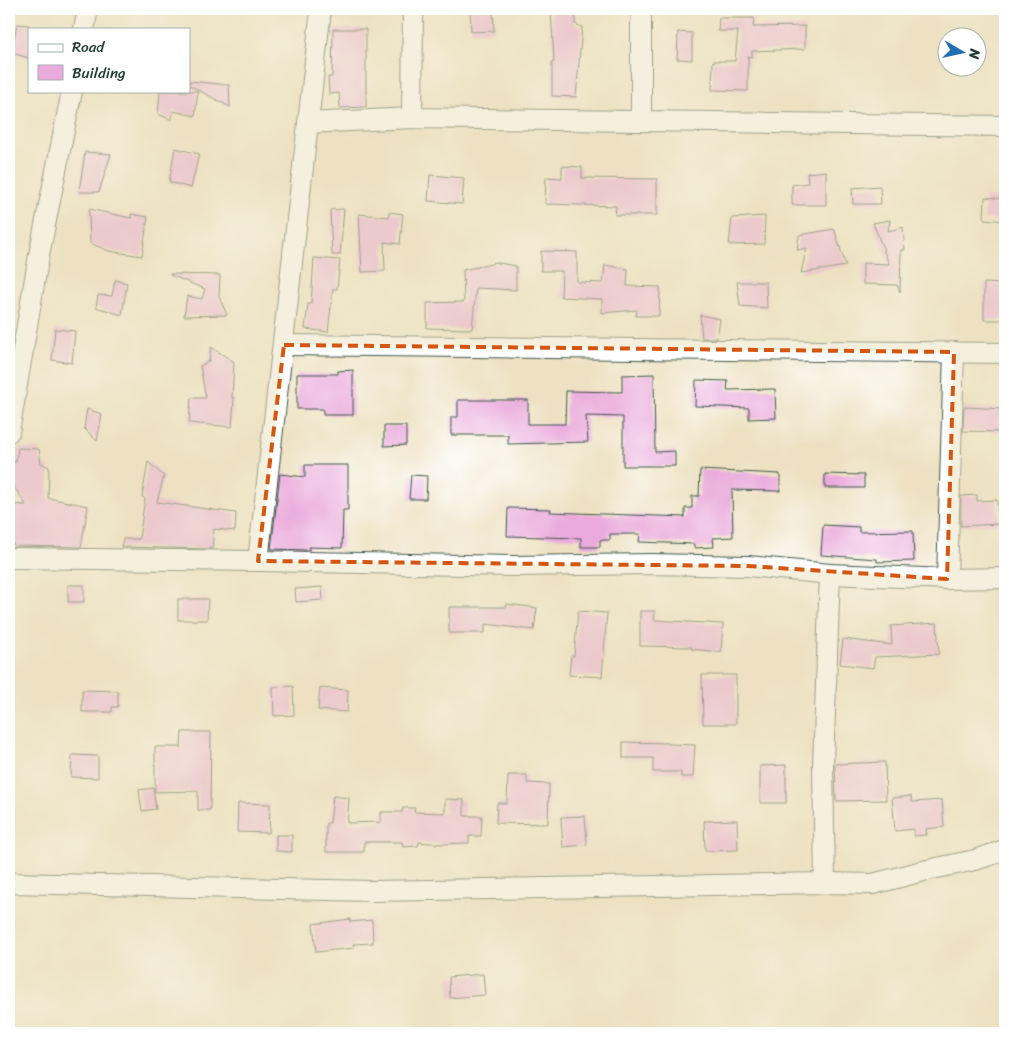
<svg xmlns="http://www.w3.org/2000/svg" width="1014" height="1042" font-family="Sriracha,sans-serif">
  <rect width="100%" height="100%" fill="#fff"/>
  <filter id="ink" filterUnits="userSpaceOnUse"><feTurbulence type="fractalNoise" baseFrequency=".02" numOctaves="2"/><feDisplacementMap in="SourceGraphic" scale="10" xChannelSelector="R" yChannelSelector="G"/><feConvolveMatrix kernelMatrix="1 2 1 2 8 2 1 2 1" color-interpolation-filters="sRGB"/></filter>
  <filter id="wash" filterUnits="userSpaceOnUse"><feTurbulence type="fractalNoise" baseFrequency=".0096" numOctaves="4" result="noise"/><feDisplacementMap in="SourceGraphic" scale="20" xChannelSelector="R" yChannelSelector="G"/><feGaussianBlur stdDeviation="1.12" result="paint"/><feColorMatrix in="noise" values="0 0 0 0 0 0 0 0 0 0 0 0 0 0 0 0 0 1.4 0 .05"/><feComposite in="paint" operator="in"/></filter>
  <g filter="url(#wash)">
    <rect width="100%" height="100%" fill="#ede1c1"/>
    <g id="blocks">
      <g fill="#eaabdc">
        <path d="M470 9H493L494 31 471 32Z"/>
        <path d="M551 9 576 12 575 24 582 27 576 97 552 96V62H554Z"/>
        <path d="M719 18H754L753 27 805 26V49L752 51V57L748 56V91L712 90 713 61H735L738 31H718Z"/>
        <path d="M17 24 29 25V58L11 53Z"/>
        <path d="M333 29H366V107L340 108 339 93 329 94 328 77H332Z"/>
        <path d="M678 32 692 33V60L677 59Z"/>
        <path d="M189 81 229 85 230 107 189 85Z"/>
        <path d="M160 91H198L195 116 173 111 172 120 158 114Z"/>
        <path d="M175 148 199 154 191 188 169 182Z"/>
        <path d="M85 152 111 154 99 192H79Z"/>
        <path d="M562 166 582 167V178L657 179V215H615L616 206 545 204 546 177 562 178Z"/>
        <path d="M826 171V205H792V185L808 183 807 173Z"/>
        <path d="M430 175 464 178 462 204 428 201Z"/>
        <path d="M880 186 881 204H853L852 188Z"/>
        <path d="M985 197 1005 199V221L984 219Z"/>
        <path d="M89 209 131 218V214L148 217 142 256 109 251 90 243Z"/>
        <path d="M344 209 340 255H332L330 210Z"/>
        <path d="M389 212 403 214 400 244 384 242 385 271 362 272 359 214 389 217Z"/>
        <path d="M765 216 764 244 729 245 732 218Z"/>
        <path d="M890 220 888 231 903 227 905 250H901L900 292 897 285 863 284V263L889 264 873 223Z"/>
        <path d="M834 229 846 266 801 273 807 248 797 250 799 235Z"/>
        <path d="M541 251 577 252V282L603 283 605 265 628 269 627 286 660 287 659 316H636L637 310 602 313V299L561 297 562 271H541Z"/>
        <path d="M314 258 340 260 337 289H333L328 332 305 329 308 304H311Z"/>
        <path d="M493 262 516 266V290L476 288 472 329 427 328V303L464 302 463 270 492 264Z"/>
        <path d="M170 274 220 275 219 297 227 315 184 316 187 296 202 299 205 289 170 275Z"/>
        <path d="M115 280 127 283 122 315 96 307 98 295 112 296Z"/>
        <path d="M737 282H766L767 308 740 306Z"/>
        <path d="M984 283 1002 284V298H1005V320H984Z"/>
        <path d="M700 315 720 319 717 338H702Z"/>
        <path d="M55 329 75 331 72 363 52 360Z"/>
        <path d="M211 347 234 362 232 398H234L232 427 189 423 191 398H206L200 366 209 361Z"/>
        <path d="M353 370V415H323V409H297V374H338V371Z"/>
        <path d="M654 374 655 452 675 451V466H623V417L586 416 588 442 508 444V435H451V417H458V400H528V424H565L566 391 622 392V375Z"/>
        <path d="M696 380 728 381 727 390 775 389 776 418 749 419V408L695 406Z"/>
        <path d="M964 407 1004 409 1003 432 963 431Z"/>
        <path d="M87 409 102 414 97 441 84 428Z"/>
        <path d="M384 426H406V445L384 446Z"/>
        <path d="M18 448 39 449 41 463 49 467 48 498 88 506 81 547 14 546 9 534V504L26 505 9 479V462H16Z"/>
        <path d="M148 462 164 476 157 502 236 513 235 531 214 529 212 549 121 547 123 539H139L145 498 142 497Z"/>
        <path d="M305 465H348V510H343L342 548 309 547V550L271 549 280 474 305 477Z"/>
        <path d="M700 470 780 474V491L732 490 733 537 713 538 714 547 694 548V544L639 542 640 534H610V540H600V547H581V538L507 536 508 508 551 509 550 512 685 517V508H692V496H699Z"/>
        <path d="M825 474 864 475V488H825Z"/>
        <path d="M411 475 427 476 426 499H409Z"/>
        <path d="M977 495V501L997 500 999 524 961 526V496Z"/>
        <path d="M823 525 859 527V532L913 531 914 561 877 562V559L821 555Z"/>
        <rect x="68" y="585" width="16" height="17"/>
        <path d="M322 587 323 600 296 602 295 589Z"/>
        <path d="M178 599H208L207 620H178Z"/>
        <path d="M507 604 537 608 534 630 485 624V633H449V607H506Z"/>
        <path d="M578 611 607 613 602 677 569 675 571 656H574Z"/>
        <path d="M640 611H655L654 620 723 624 721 652 691 649 692 647 640 646Z"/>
        <path d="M937 623 939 654 875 657 873 668 840 664 843 639 892 645 891 626Z"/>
        <path d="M702 675H736V724H703Z"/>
        <path d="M293 686 294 715 274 716 273 687Z"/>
        <path d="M320 688 348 690 347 712 318 710Z"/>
        <path d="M82 690 118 691V707H112V712H82Z"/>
        <path d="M182 732H211L210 810H198V791L155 792V747H181Z"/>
        <path d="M623 742 668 743V744L695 745 693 777H681V772H653V758H623Z"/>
        <path d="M72 755 98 756V778L71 777Z"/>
        <path d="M885 762 886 800 836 801 835 764Z"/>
        <path d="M786 765V803H760V766Z"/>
        <path d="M508 775H527V783L549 784 548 824 496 823 497 803H507Z"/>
        <path d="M153 788 156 809 142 811 139 790Z"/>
        <path d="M333 796 349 798 347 823 381 822V812H402L403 808H415L414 812 445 813V799L464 800V816H482L481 836H469V843L442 844 419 842 418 846 403 847 402 842H364V852H326V823H330Z"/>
        <path d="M911 796 912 802 942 800 944 827 926 829 927 835 914 836V829L895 831 892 798Z"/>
        <path d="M238 803 270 804 269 833 237 832Z"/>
        <path d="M585 816 587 845 563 847 561 817Z"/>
        <path d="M737 820 738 850 705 851 704 821Z"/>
        <path d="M276 835H292V852L276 851Z"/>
        <path d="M350 919V922L372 920 373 943 353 944 354 948 316 952 313 924Z"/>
        <path d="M483 974 485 995 450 998 449 977Z"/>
      </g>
    </g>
  </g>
  <g filter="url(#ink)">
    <use href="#blocks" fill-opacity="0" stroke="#3e5649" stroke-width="1"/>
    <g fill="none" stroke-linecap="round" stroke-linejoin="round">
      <g stroke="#3e5649" stroke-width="22">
        <g id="minor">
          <path d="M641 9V120"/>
          <path d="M84 29 88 9"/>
          <path d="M412 118 413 9"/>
          <path d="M308 123 412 118 1005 126"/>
          <path d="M284 345 1005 353"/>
          <path d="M9 432 39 255 72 91"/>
          <path d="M9 558 258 561 513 566 651 564 748 566 830 574 947 579 1005 578"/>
          <path d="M258 561 321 9"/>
          <path d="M947 579 954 352"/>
          <path d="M9 883 372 891 825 883 873 884 923 871 975 860 1005 850"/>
          <path d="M825 883 823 766 830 574"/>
        </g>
      </g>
      <use href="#minor" stroke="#fff" stroke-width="20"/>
    </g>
  </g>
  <path d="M0 0H1014V1042H0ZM284 345 954 352 947 579 748 566 258 561Z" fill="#ede1c1" fill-opacity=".55" fill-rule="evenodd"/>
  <path fill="none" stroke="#d45610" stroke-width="4" stroke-dasharray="10 6" stroke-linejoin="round" d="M284 345 954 352 947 579 748 566 258 561Z"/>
  <rect width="1014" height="1042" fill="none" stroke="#fff" stroke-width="30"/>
  <rect x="28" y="28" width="162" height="65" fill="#ffffff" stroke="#a5b1ae"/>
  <rect x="38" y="44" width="25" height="8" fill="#ffffff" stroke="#a5b1ae"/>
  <text x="72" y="52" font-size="15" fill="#1f3d34">Road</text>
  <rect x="38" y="65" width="25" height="15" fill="#eaabdc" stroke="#a5b1ae"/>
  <text x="72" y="78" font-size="15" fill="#1f3d34">Building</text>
  <g transform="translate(962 52) rotate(99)"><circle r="24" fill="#ffffff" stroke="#a5b1ae"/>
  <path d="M0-4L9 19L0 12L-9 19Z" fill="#1f6fb2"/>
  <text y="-8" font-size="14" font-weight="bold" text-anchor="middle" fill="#1f3d34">N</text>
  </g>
</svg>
